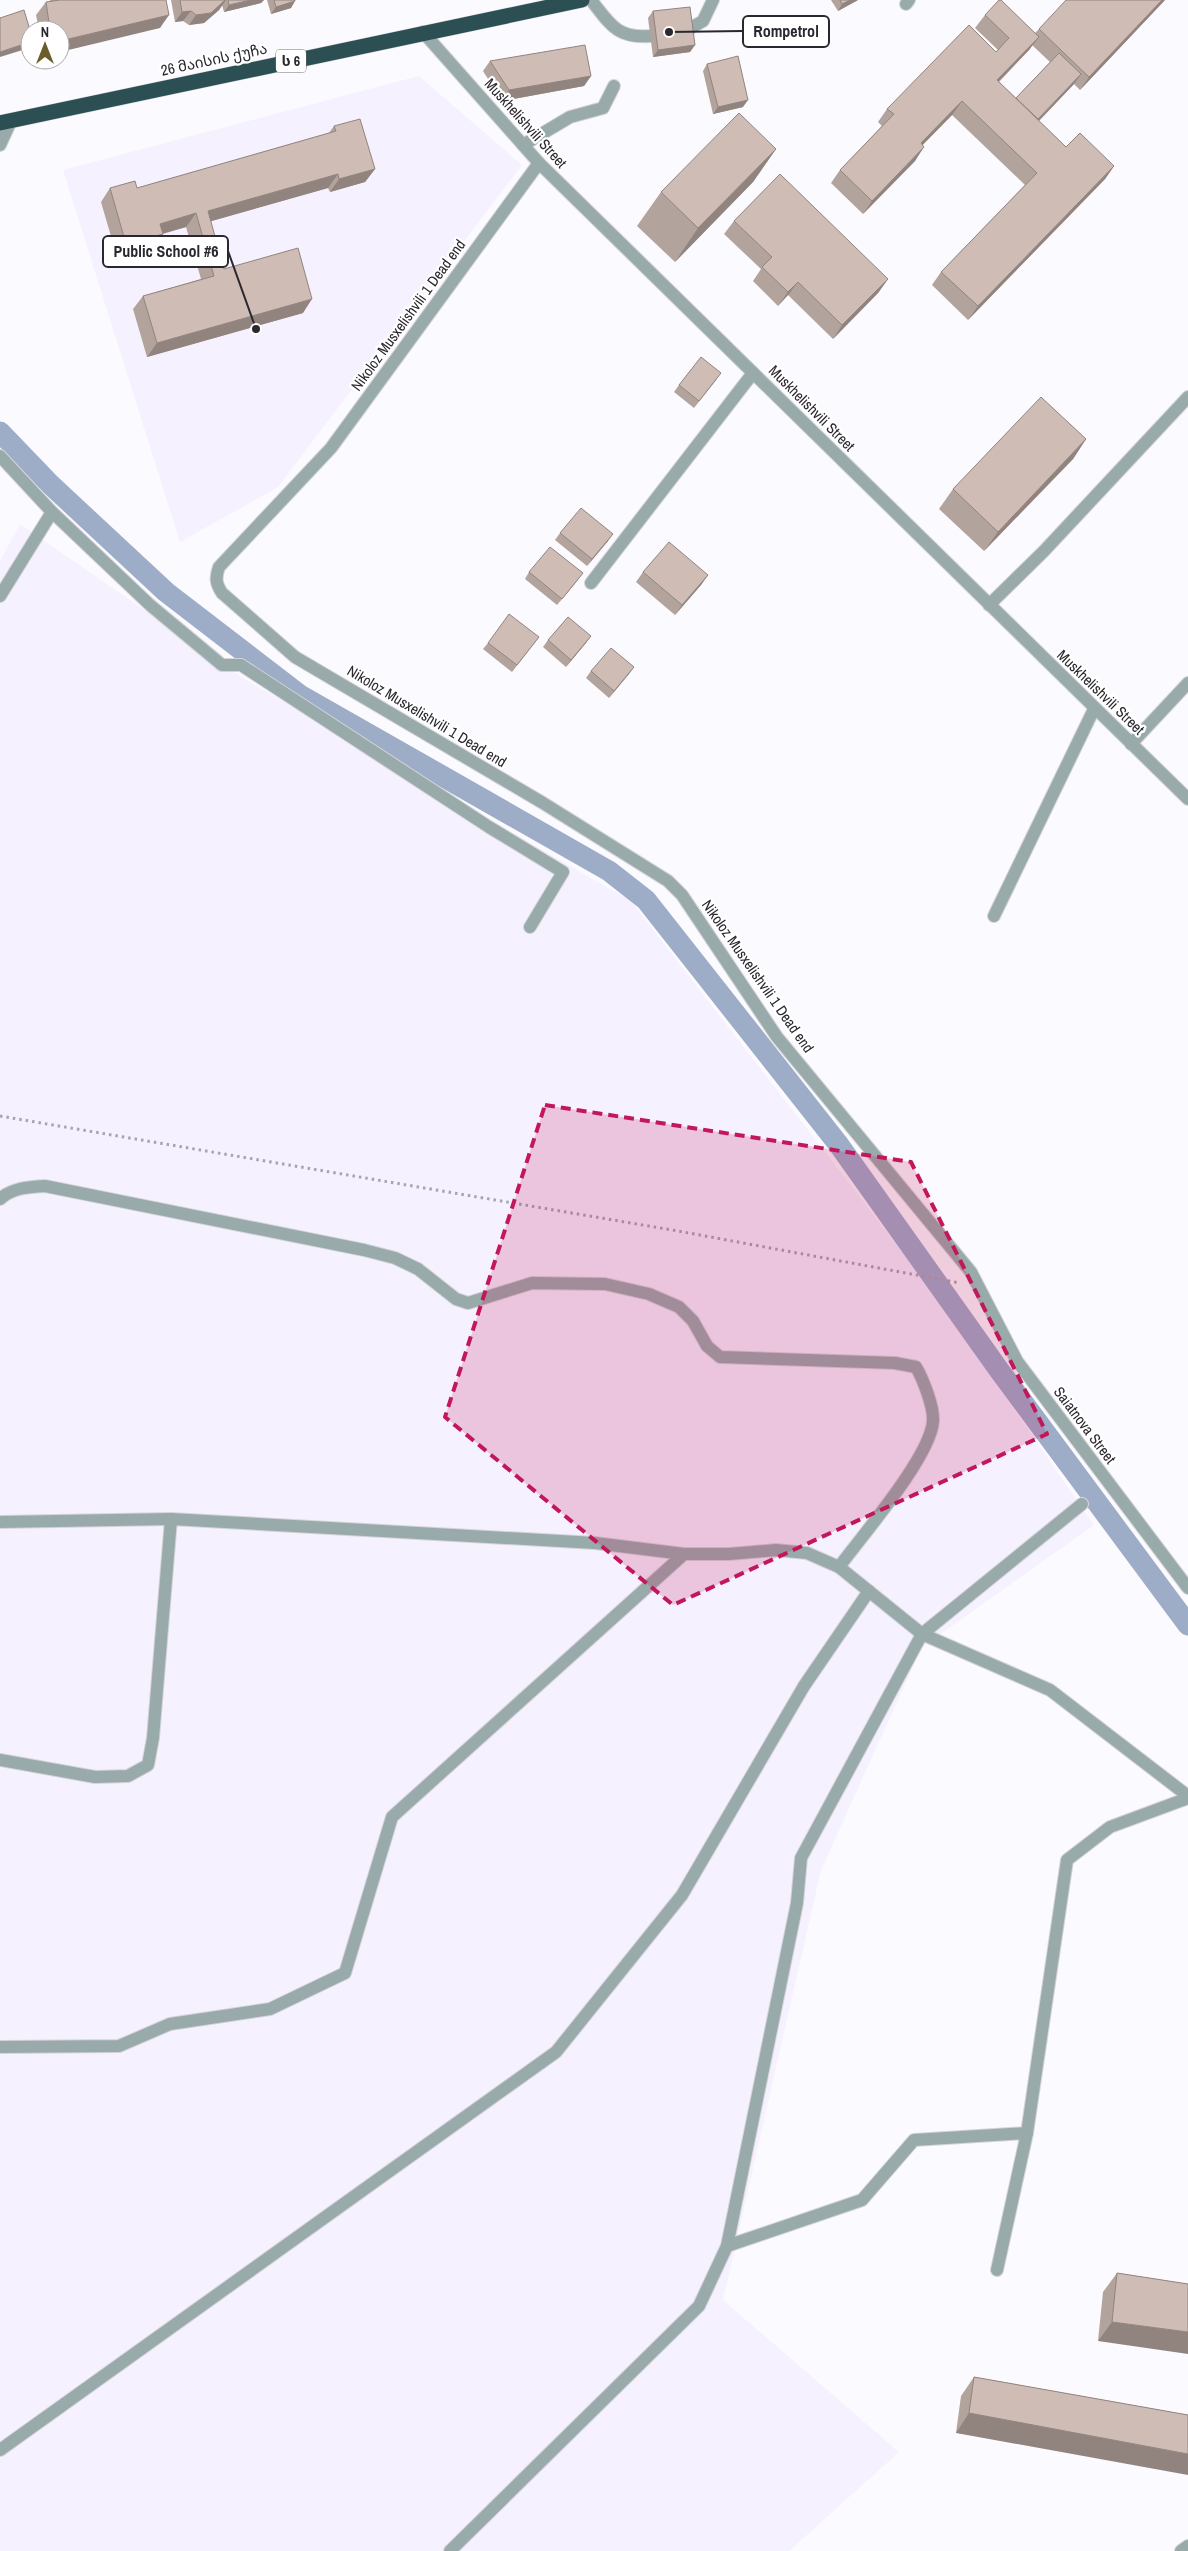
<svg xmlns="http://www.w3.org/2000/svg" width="1188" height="2551" font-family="'Archivo Narrow','Noto Sans Georgian',sans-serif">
  <rect width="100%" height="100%" fill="#fbfafe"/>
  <g fill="#f6f1ff">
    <path d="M419 76 522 165 278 487 180 542 63 170Z"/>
    <path d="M20 524 243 678 631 901 933 1292 1094 1525 922 1647 821 1870 723 2300 899 2452 789 2551H0V561Z"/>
  </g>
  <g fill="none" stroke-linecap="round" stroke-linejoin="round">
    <path stroke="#9dacc7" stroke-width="21" d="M0 432 51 485 166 592 300 695 609 871 646 900 839 1145 999 1370 1188 1625"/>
    <g stroke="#d5d4d9" stroke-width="14">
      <g id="minor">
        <path d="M591 0C610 24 617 39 651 36"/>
        <path d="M906 4 909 0"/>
        <path d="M687 30 703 21 713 0"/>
        <path d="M423 32 539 163 1188 799"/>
        <path d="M0 145 11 121"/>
        <path d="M523 145 570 117 603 108 614 86"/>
        <path d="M539 163 331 448 219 567C215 578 216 584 222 593L295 657 543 803 668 881 682 895 777 1037 971 1272 1017 1361 1188 1588"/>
        <path d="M0 456 52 512 150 605 222 665H241L489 827 563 872 530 927"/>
        <path d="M591 583 753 373"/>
        <path d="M0 596 52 512"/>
        <path d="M989 605 1044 551 1188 397"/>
        <path d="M1131 744 1188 683"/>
        <path d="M994 916 1094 709"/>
        <path d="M0 1199C12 1188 28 1187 45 1186L364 1250 395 1258 418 1269 456 1299 468 1303 532 1283 605 1284 649 1294 679 1307 693 1321 707 1346 720 1357 895 1363 916 1367C923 1379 934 1407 933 1421 931 1456 862 1536 839 1567"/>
        <path d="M0 1522 171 1519"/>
        <path d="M0 1760 95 1777 128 1776 148 1765 153 1738 171 1519 595 1543 684 1554H729L776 1550 807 1553 839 1567 922 1634 1050 1690 1188 1796"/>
        <path d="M0 2047 119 2046 170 2024 270 2009 345 1973 392 1817 684 1554"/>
        <path d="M727 2246 862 2200 914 2140 1027 2133"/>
        <path d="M997 2270 1027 2133 1067 1860 1110 1827 1188 1798"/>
        <path d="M0 2450 556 2052 682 1895 804 1686 869 1591"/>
        <path d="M450 2551 699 2306 727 2246 797 1903 801 1858 922 1634 1082 1504"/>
        <path d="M1181 2551 1188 2546"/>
      </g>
    </g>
    <g stroke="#d5d4d9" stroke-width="16">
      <path id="highway" d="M0 123 582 0"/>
    </g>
    <path stroke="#a6a5aa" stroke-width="3" stroke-dasharray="2.5 4" stroke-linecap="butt" d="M0 1116 678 1231 960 1283"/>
    <use href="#minor" stroke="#99aaab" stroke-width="12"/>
    <use href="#highway" stroke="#2b4f52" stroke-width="15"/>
  </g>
  <g fill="#b2a39c" fill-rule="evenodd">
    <path d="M50 0H166L160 28 39 30 36 15 46 2 50 1Z"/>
    <path d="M171 0H264L261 3 224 12 222 5 219 10 204 23 189 25 183 21 175 22Z"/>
    <path d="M267 0H295L291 8 271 14Z"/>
    <path d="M831 0H858L838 11Z"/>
    <path d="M1165 0 1080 90 1074 84 1039 121 1066 147 1114 166 1105 179 968 320 932 285 941 272 1025 185 952 115 922 145 915 161 863 214 831 183 840 170 882 126 878 122 887 109 996 52 998 50 975 28 985 15 1035 33 1039 29ZM1032 45 1050 62 1016 98 999 82 1029 50Z"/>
    <path d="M653 11 695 45 690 52 653 57 648 18Z"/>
    <path d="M490 61 591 76 584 86 502 101 483 71Z"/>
    <path d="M707 64 743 107 713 114 703 71Z"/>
    <path d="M334 126 375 169 365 182 330 192 328 188 210 221 224 269 303 313 147 357 133 309 143 296 201 279 186 227 163 234 153 247 117 257 101 202 110 188H137L329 133Z"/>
    <path d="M776 149 753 182 675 262 637 226 661 192Z"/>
    <path d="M734 221 888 279 878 293 833 339 788 295 778 306 753 281 761 269 724 234Z"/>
    <path d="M717 379 694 408 674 392 679 385Z"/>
    <path d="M1086 439 1073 459 984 551 939 509 953 489Z"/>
    <path d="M560 533 608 541 587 566 555 540Z"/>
    <path d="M529 572 578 580 557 605 525 579Z"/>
    <path d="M643 572 708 575 701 585 675 615 636 582Z"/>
    <path d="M591 636 566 667 543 647 548 640Z"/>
    <path d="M539 637 512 672 483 649 488 643Z"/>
    <path d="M634 667 609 698 586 678 591 671Z"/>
    <path d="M1117 2273 1188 2284 1098 2341 1103 2292Z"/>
    <path d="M974 2377 1188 2415 956 2433 961 2396Z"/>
  </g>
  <g fill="#91847f">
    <path d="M226 0 219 10 204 23 189 25 196 15Z"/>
    <path d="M251 0H264L261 3 224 12 229 5Z"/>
    <path d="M850 0H858L838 11 842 4Z"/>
    <path d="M1162 0H1165L1080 90 1089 77Z"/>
    <path d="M295 1 291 8 271 14 276 7Z"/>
    <path d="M191 11 183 21 175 22 182 12Z"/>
    <path d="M169 15 160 28 60 52V41Z"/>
    <path d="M1039 37 1029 50 987 93 997 80Z"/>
    <path d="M30 42V46L29 48 0 57V52Z"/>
    <path d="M695 45 690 52 653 57 658 50Z"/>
    <path d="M1081 74 1074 84 1028 132 1036 122Z"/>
    <path d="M591 76 584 86 502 101 509 90Z"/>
    <path d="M748 100 743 107 713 114 718 107Z"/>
    <path d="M962 101 952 115 911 157 921 143Z"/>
    <path d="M924 147 915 161 863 214 872 201Z"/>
    <path d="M776 149 753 182 675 262 698 228Z"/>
    <path d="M1114 166 1105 179 968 320 978 306Z"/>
    <path d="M375 169 365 182 330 192 339 179Z"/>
    <path d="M338 174 328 188 198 225 208 211Z"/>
    <path d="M196 213 186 227 150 237 160 224Z"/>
    <path d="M163 234 153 247 117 257 126 244Z"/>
    <path d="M888 279 878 293 833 339 842 325Z"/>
    <path d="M798 282 788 295 778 306 788 292Z"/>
    <path d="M312 299 303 313 147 357 157 343Z"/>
    <path d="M1086 439 1073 459 984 551 998 532Z"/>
    <path d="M613 534 608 541 587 566 592 559Z"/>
    <path d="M708 575 701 585 675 615 682 605Z"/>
    <path d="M591 636 586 643 566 667 571 660Z"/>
    <path d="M634 667 629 674 609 698 614 691Z"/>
    <path d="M1112 2322 1188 2332V2354L1098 2341Z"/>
    <path d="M969 2413 1188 2454V2475L956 2433Z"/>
  </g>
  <g fill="#cfbdb5" stroke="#91847f">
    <path d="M60 0H166L169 15 60 41V30H50L46 2Z"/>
    <path d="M180 0H225L211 13 196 15 191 11 182 12Z"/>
    <path d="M228 0H251L229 5Z"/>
    <path d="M274 0H295V1L276 7Z"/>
    <path d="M840 0H850L842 4Z"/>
    <path d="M999 0H1001L1039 37 997 80 1066 147 1080 133 1114 166 978 306 941 272 1037 173 962 101 921 143 924 147 872 201 840 170 894 114 887 109 969 25 996 52 1009 38 985 15Z"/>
    <path d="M1066 0H1162L1089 77 1039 29Z"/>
    <path d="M690 7 695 45 658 50 653 11Z"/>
    <path d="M24 10 30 30V42L0 52V18Z"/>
    <path d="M585 45 591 76 509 90 490 61Z"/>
    <path d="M1059 53 1081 74 1038 119 1016 98Z"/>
    <path d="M738 56 748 100 718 107 707 64Z"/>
    <path d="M739 113 776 149 698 228 661 192Z"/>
    <path d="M360 119 375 169 339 179 338 174 208 211 224 269 298 248 312 299 157 343 143 296 214 276 196 213 160 224 163 234 126 244 110 188 135 181 137 188 336 131 334 126Z"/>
    <path d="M780 174 888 279 842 325 798 282 788 292 762 267 772 257 734 221Z"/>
    <path d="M701 357 721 373 699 401 679 385Z"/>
    <path d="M1041 397 1086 439 998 532 953 489Z"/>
    <path d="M581 508 613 534 592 559 560 533Z"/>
    <path d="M669 542 708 575 682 605 643 572Z"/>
    <path d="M550 547 583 573 562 599 529 572Z"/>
    <path d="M509 614 539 637 517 665 488 643Z"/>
    <path d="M568 617 591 636 571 660 548 640Z"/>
    <path d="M611 648 634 667 614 691 591 671Z"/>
    <path d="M1117 2273 1188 2284V2332L1112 2322Z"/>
    <path d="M974 2377 1188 2415V2454L969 2413Z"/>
  </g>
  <path fill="#c2185b" fill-opacity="0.2" stroke="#c2185b" stroke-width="4" stroke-dasharray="10 6" stroke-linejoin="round" d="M545 1105 911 1162 1047 1434 673 1605 445 1417Z"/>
  <g text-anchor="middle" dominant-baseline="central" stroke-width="4.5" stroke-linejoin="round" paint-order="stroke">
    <rect fill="#fff" stroke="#6a686d" stroke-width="1" x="276" y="49.5" width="30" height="23" rx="4"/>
    <g font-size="14" font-weight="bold" fill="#2a282e">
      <text x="291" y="61">ს 6</text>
    </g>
    <g font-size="15" fill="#2a282e" stroke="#fff">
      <text transform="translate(214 59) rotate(-12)">26 მაისის ქუჩა</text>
      <text transform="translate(526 123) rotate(48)">Muskhelishvili Street</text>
      <text transform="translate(408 315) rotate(-54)">Nikoloz Musxelishvili 1 Dead end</text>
      <text transform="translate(812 408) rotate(45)">Muskhelishvili Street</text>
      <text transform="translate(1101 692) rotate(44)">Muskhelishvili Street</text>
      <text transform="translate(427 716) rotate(31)">Nikoloz Musxelishvili 1 Dead end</text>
      <text transform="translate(758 976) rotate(55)">Nikoloz Musxelishvili 1 Dead end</text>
      <text transform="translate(1085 1425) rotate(53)">Saiatnova Street</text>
    </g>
  </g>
  <path fill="none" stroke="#2a282e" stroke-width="2" d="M669 32L743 31M256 329L228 251"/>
  <g fill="#2a282e" stroke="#fff" stroke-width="2">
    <circle cx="669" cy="32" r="5"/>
    <circle cx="256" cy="329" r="5"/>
  </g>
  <g fill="#fff" stroke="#2a282e" stroke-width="2">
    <rect x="743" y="16" width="86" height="31" rx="5"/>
    <rect x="103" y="236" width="125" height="31" rx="5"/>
  </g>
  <g font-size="16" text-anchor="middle" font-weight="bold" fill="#2a282e">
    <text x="786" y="37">Rompetrol</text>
    <text x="166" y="257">Public School #6</text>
  </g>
  <g transform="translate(45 45)"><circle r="24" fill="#ffffff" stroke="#aaa9ab"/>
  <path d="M0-4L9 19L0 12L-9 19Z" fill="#695e2b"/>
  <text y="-8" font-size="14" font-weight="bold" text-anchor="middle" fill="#2a282e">N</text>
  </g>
</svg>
